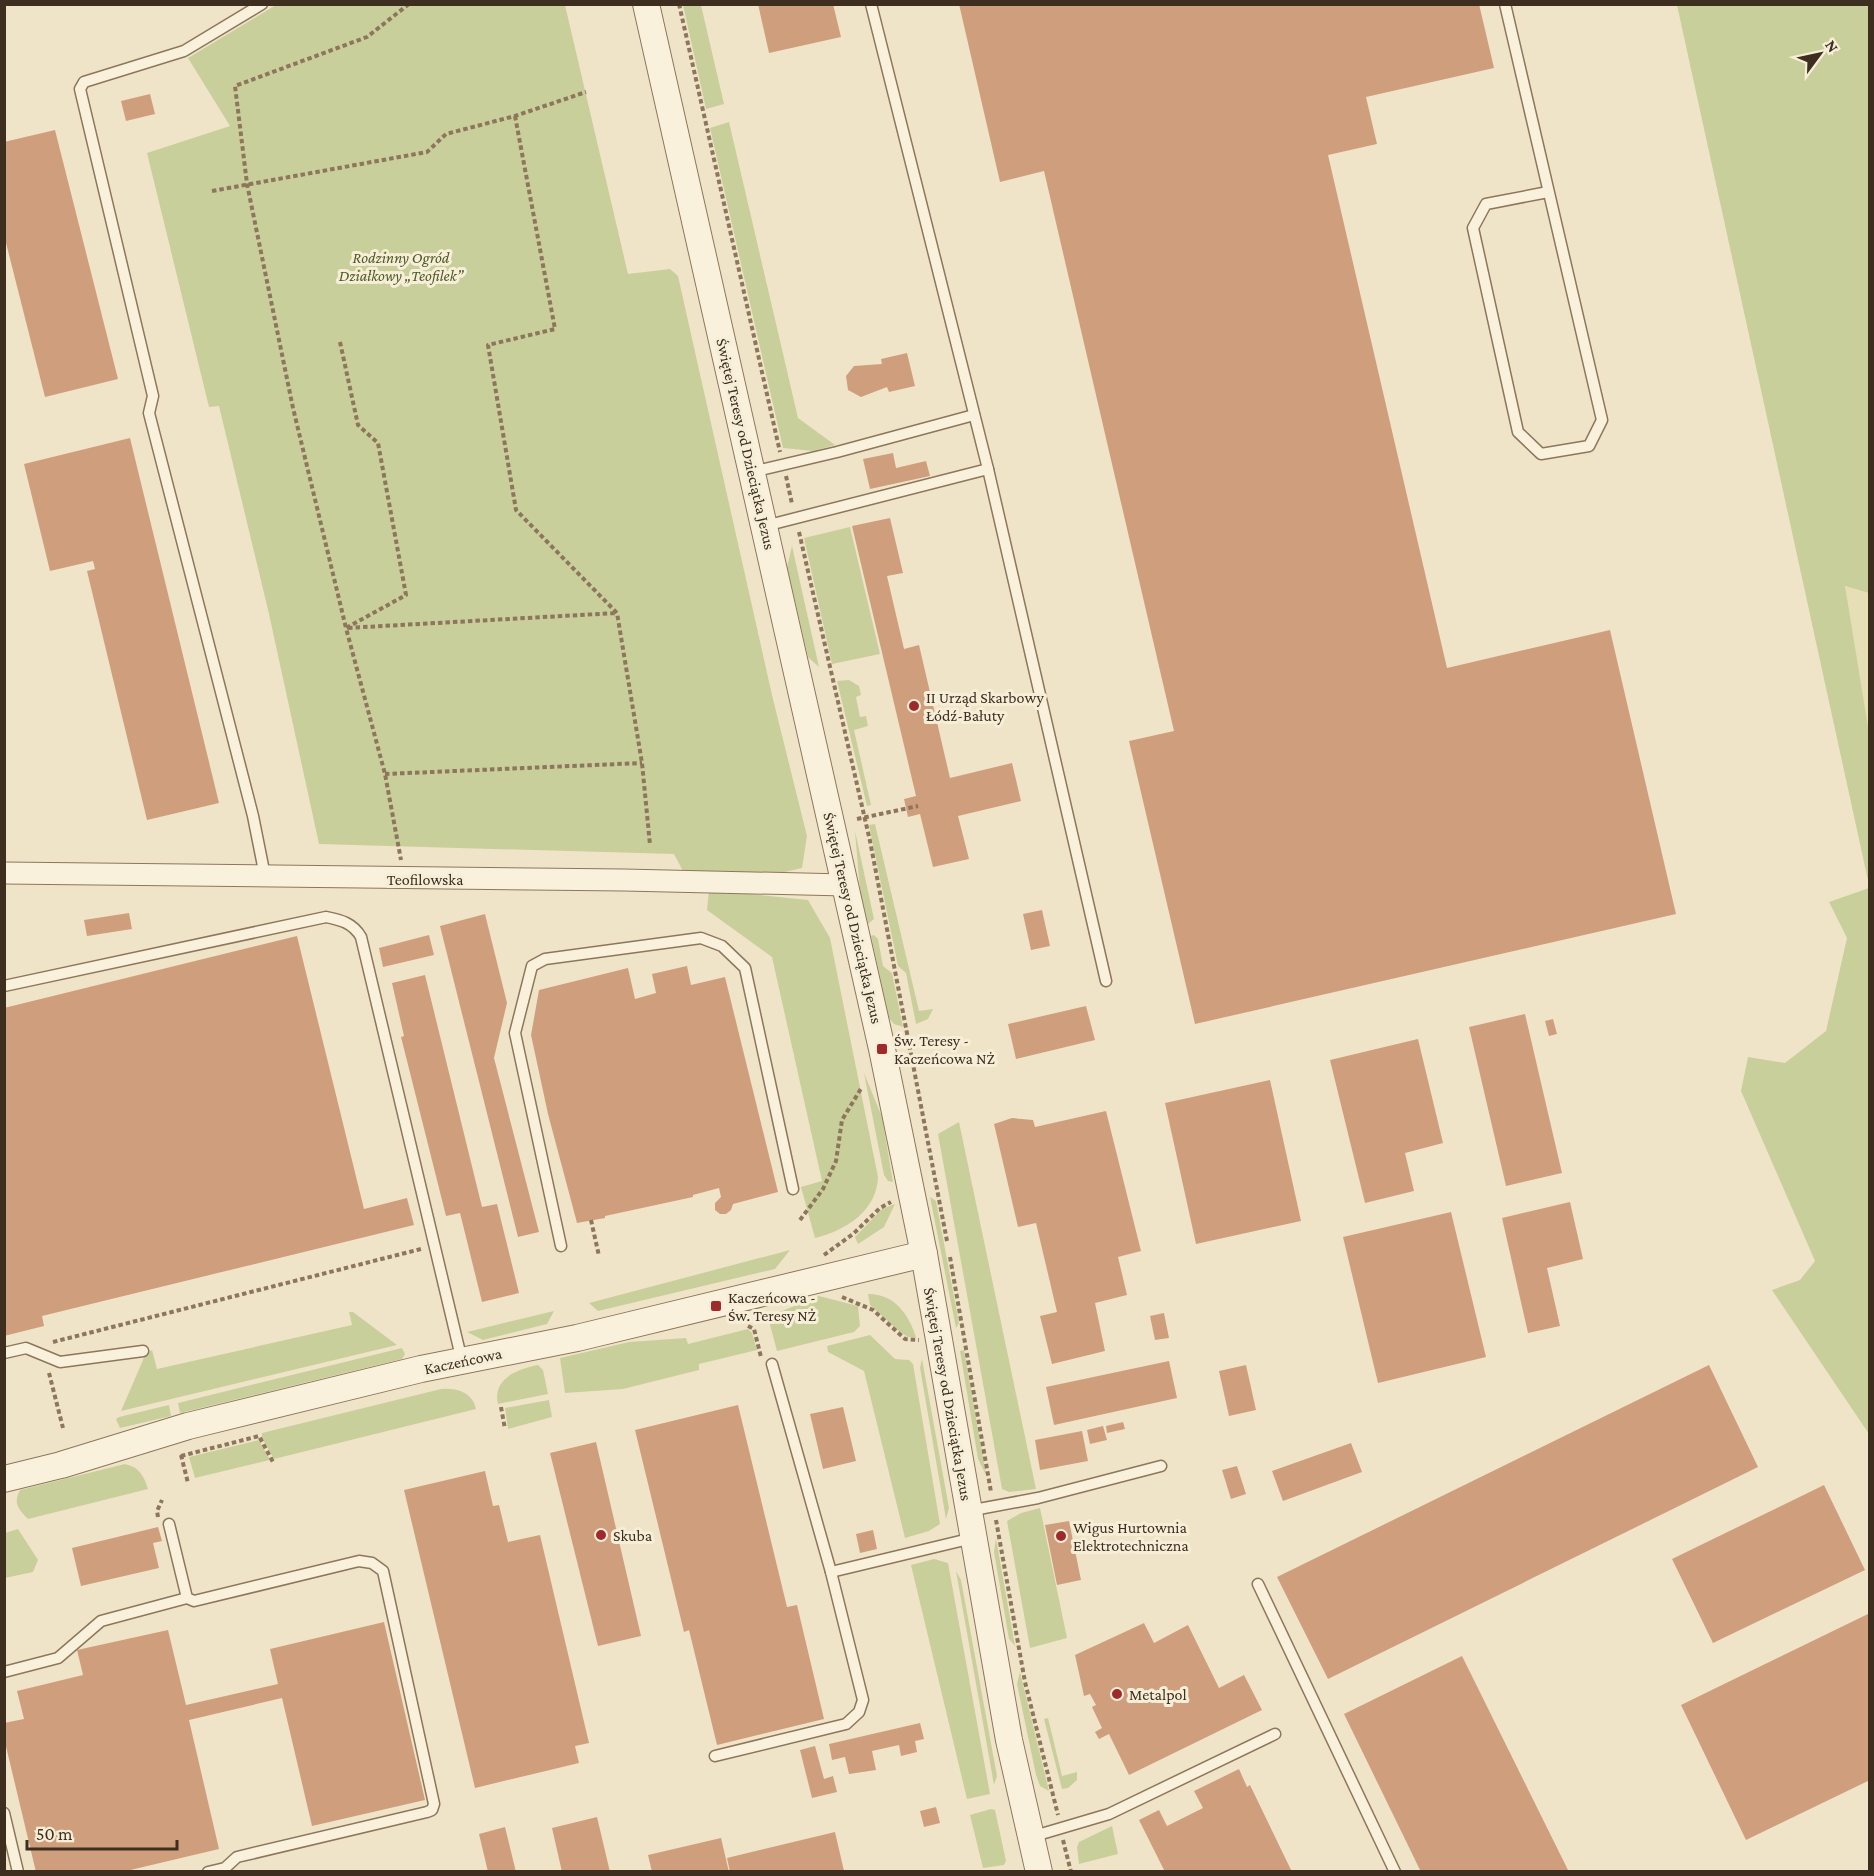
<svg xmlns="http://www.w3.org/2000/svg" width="1874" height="1876" font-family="'Crimson Pro',serif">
  <rect width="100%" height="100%" fill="#f0e4c8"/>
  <path fill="#e6deb5" d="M1845 586 1869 593V733L1850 626Z"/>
  <g fill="#c9cf9b">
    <path d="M276 5H565L628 274 670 269 678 276 772 695 807 836 802 868 768 876 684 873 674 854 319 844 269 614 219 406 209 407 147 153 230 126 188 58Z"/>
    <path d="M683 5H701L724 104 706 109Z"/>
    <path d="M1677 5H1869V593L1845 586 1869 733V885Z"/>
    <path d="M729 122 798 418 835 445 813 451 783 448 710 128Z"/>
    <path d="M850 527 880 654 832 664 804 538Z"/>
    <path d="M792 546 819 667 808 657 787 567Z"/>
    <path d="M849 680 859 686 861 695 856 697 860 717 866 716 868 726 854 730 871 805 867 806 837 681Z"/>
    <path d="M875 824 919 1011 933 1009 928 1019 916 1024 906 973 898 966 869 825Z"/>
    <path d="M855 831 874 919 868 924 860 890Z"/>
    <path d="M1869 888H1870L1869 1434 1772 1290 1800 1280 1815 1261 1741 1091 1748 1057 1785 1063 1826 1031 1847 938 1829 902Z"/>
    <path d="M709 890 808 900 830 938 878 1177C877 1211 845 1231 815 1238L801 1187 822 1181 772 957 707 910Z"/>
    <path d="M874 935 878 939 883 966 892 973 903 1027 894 1024 889 1018 871 936Z"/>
    <path d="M864 1073 882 1117 893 1182 888 1181 884 1175Z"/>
    <path d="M959 1122 1036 1489 1009 1492 1002 1489 938 1134Z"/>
    <path d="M930 1197 936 1201 959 1323 956 1328Z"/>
    <path d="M895 1204 884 1227 858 1244 855 1237 882 1209Z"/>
    <path d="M790 1250 775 1269 598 1311 589 1303Z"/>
    <path d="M868 1294C895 1294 908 1314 916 1337H908L900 1332 870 1305Z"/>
    <path d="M819 1296 858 1306 860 1326 854 1332 777 1351 770 1325 772 1315Z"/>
    <path d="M554 1311 547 1324 483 1340 467 1332Z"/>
    <path d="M349 1312H353L397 1345 121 1411 146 1353 152 1350 157 1369 352 1325Z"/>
    <path d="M748 1329 752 1333 757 1350 699 1364V1370L623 1389 565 1393 560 1358 629 1342 686 1338 688 1344Z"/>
    <path d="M870 1335 895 1359 909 1360 913 1364 940 1524 929 1531 905 1538 864 1371 828 1352 827 1346Z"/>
    <path d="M402 1348 405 1354 402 1359 180 1413 178 1403Z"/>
    <path d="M964 1350 986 1475 978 1459 960 1351Z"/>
    <path d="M922 1359 949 1508 946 1519 920 1368Z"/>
    <path d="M538 1365 543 1370 548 1394 498 1404C492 1379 517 1369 538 1365Z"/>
    <path d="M441 1389C457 1388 472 1392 476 1409L274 1459 262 1438V1433Z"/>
    <path d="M549 1400 552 1417 508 1429 505 1408Z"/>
    <path d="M169 1405 171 1416 120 1428 116 1419 119 1417Z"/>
    <path d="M259 1440 270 1460 195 1478 189 1457Z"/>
    <path d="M125 1464C139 1467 144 1476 148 1489L28 1519C18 1509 13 1503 20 1490Z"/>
    <path d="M1040 1508 1067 1638 1030 1648 1007 1521 1021 1513Z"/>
    <path d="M18 1529 38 1560 33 1572 5 1578V1533Z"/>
    <path d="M996 1538 1015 1646 1009 1639 994 1552Z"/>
    <path d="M934 1559 948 1563 990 1794 967 1799 911 1565Z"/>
    <path d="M956 1571 961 1580 997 1776 994 1785Z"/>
    <path d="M1020 1672 1049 1791 1040 1786 1036 1775 1017 1684Z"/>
    <path d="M1048 1718 1062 1776 1077 1772V1780L1068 1788 1062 1789 1044 1719Z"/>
    <path d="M991 1809 995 1810 1006 1861 1004 1865 983 1868 970 1815Z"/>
    <path d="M1112 1826 1118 1854 1079 1864 1077 1847 1079 1842Z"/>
  </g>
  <g fill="#cf9f7d">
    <path d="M758 4H833L841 37 769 53Z"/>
    <path d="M959 4H1479L1494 68 1366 97 1377 144 1328 155 1447 668 1610 630 1676 914 1195 1024 1129 741 1174 731 1044 171 1000 182Z"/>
    <path d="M150 94 155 114 126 121 121 101Z"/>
    <path d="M55 130 118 379 45 397 4 235V142Z"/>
    <path d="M907 353 915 386 889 392 887 387 861 397 848 390 846 376 854 366 882 364 881 359Z"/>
    <path d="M130 438 219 803 147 820 87 571 95 569 93 561 50 571 24 464Z"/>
    <path d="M893 453 896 468 926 461 930 476 870 489 863 459Z"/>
    <path d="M890 518 903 573 887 576 904 649 919 645 950 778 1012 763 1021 801 958 816 969 859 933 867 920 814 908 817 904 799 916 796 852 526Z"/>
    <path d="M1042 910 1050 946 1031 950 1023 914Z"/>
    <path d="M129 913 132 929 87 936 84 920Z"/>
    <path d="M485 914 507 1003 494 1058 539 1232 518 1237 440 926Z"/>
    <path d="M429 935 434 955 383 967 379 948Z"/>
    <path d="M297 936 364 1209 407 1198 414 1225 42 1316 44 1326 4 1336V1008Z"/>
    <path d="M687 966 691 985 725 977 778 1192 733 1204 731 1210 726 1214H720L715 1210V1203L721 1197 719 1188 693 1195V1197L605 1216V1218L577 1223 548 1114 531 1035 539 990 628 968 635 999 656 993 652 974Z"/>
    <path d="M425 975 482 1207 497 1204 519 1293 482 1302 460 1213 446 1216 401 1037 404 1036 392 983Z"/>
    <path d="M1086 1006 1095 1040 1016 1059 1008 1024Z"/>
    <path d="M1525 1014 1562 1173 1506 1186 1469 1027Z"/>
    <path d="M1553 1019 1557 1034 1549 1036 1545 1021Z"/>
    <path d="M1418 1039 1443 1143 1405 1153 1414 1191 1365 1203 1330 1060Z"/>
    <path d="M1270 1080 1301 1221 1196 1244 1165 1103Z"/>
    <path d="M1106 1111 1141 1251 1118 1257 1127 1295 1095 1303 1105 1351 1052 1364 1040 1316 1057 1312 1036 1223 1018 1227 994 1124 1012 1118 1033 1120 1035 1127Z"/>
    <path d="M1570 1202 1583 1259 1547 1268 1560 1326 1528 1333 1502 1218Z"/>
    <path d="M1451 1212 1486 1357 1378 1383 1343 1237Z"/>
    <path d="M1164 1313 1169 1338 1155 1340 1150 1316Z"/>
    <path d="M1169 1361 1177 1398 1054 1425 1046 1387Z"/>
    <path d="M1246 1365 1256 1410 1229 1416 1219 1371Z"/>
    <path d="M1709 1365 1758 1467 1328 1679 1277 1577Z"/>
    <path d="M738 1405 787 1607 797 1605 824 1719 717 1745 689 1630 684 1632 635 1430Z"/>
    <path d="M843 1407 856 1461 823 1469 810 1414Z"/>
    <path d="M1123 1422 1125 1429 1107 1433 1106 1426Z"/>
    <path d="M1103 1426 1107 1440 1090 1444 1087 1430Z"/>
    <path d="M1082 1431 1088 1461 1040 1470 1035 1440Z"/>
    <path d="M596 1442 641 1636 598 1646 550 1453Z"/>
    <path d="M1351 1443 1362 1472 1283 1501 1272 1471Z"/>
    <path d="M1237 1466 1246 1494 1231 1499 1222 1470Z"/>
    <path d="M485 1471 493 1506 499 1505 508 1542 540 1535 589 1743 575 1746 579 1763 475 1788 404 1490Z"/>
    <path d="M1824 1485 1865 1570 1713 1643 1672 1559Z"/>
    <path d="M1069 1521 1081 1580 1057 1585 1045 1525Z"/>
    <path d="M158 1527 162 1541 153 1543 159 1568 81 1586 72 1548Z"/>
    <path d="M873 1530 877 1549 860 1553 856 1534Z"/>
    <path d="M1870 1613V1780L1746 1840 1681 1705Z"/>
    <path d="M384 1622 425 1800 312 1826 282 1698 189 1720 219 1849 122 1872H36L4 1738V1723L24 1719 17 1691 83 1675 77 1650 168 1630 186 1705 278 1684 270 1649Z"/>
    <path d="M1144 1623 1154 1643 1188 1625 1219 1688 1244 1675 1262 1710 1129 1775 1109 1734 1099 1739 1095 1732 1102 1728 1092 1707 1096 1705 1090 1694 1084 1696 1075 1655Z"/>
    <path d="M1462 1656 1569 1872H1421L1344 1714Z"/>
    <path d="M920 1723 924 1739 915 1741 917 1752 901 1756 899 1745 872 1751 876 1770 849 1774 845 1757 832 1760 829 1744Z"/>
    <path d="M815 1746 824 1779 833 1776 837 1792 812 1798 800 1750Z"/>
    <path d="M1239 1769 1247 1787 1250 1785 1292 1872H1165L1139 1820 1159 1810 1167 1826 1203 1808 1194 1791Z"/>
    <path d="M936 1807 940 1823 924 1827 920 1811Z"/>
    <path d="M597 1817 610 1872H562L552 1828Z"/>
    <path d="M505 1827 516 1872H488L479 1834Z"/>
    <path d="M835 1832 844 1871 730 1872 727 1858Z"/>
    <path d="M721 1838 729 1872H652L648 1855Z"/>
  </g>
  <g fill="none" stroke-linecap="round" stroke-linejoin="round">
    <g stroke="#8d765c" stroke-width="13">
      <g id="service">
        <path d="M262 4 184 51 84 82 80 89 153 396 149 413 253 816 265 876"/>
        <path d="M871 4 988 469 1106 981"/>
        <path d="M1505 4 1602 420 1589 446 1541 454 1518 432 1473 228 1486 204 1548 192"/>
        <path d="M752 472 837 452 974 415"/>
        <path d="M765 526 988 469"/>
        <path d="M4 986 326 917C341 920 353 923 361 937L462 1361"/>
        <path d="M561 1246 515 1033 532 966 545 959 701 938 722 946 745 968 793 1189"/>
        <path d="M4 1353 26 1348 60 1362 143 1351"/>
        <path d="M968 1511 1038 1498 1161 1466"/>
        <path d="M169 1524 187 1598 194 1601 359 1561 372 1563 383 1571 434 1804 432 1810 427 1812 237 1857 225 1868 208 1872"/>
        <path d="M831 1572 973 1538"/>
        <path d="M1258 1584 1395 1872"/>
        <path d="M4 1672 58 1658 101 1621 187 1598"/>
        <path d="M715 1756 846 1724 859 1712 863 1700 831 1572 772 1364"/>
        <path d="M4 1813 18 1872"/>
        <path d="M1031 1837 1109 1814 1275 1734"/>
      </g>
    </g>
    <g stroke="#8d765c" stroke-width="23">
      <path id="minor" d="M4 873 624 880 845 885"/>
    </g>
    <g stroke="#8d765c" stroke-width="28">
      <g id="tertiary">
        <path d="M646 4 882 1049 924 1254 1009 1740 1039 1872"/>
        <path d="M4 1479 61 1465 188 1426 421 1369 577 1338 924 1254"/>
      </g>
    </g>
    <g stroke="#8d765c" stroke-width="4" stroke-dasharray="4.5 3" stroke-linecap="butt">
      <path d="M409 4 367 37 235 86 247 184 293 408 346 628 617 613"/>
      <path d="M679 4 780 452"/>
      <path d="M515 116 555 329 488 345 516 510 617 613 642 763 650 845"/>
      <path d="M212 191 427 152 446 134 515 116 586 92"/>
      <path d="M340 342 358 425 378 443 406 595 346 628 385 774 401 860"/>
      <path d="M786 476 792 504"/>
      <path d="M799 532 870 841 947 1241"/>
      <path d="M385 774 642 763"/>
      <path d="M857 819 918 806"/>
      <path d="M591 1220 599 1256"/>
      <path d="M800 1220 823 1189 836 1161 842 1120 862 1087"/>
      <path d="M824 1255 853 1234 880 1208 891 1202"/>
      <path d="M950 1257 991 1492"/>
      <path d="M842 1297 873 1310 905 1339 919 1340"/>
      <path d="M748 1326 754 1329 761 1357"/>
      <path d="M53 1342 421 1249"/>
      <path d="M49 1373 63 1428"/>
      <path d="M501 1407 505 1429"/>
      <path d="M181 1455 188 1483"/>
      <path d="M181 1456 259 1436 273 1462"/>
      <path d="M158 1517 157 1511 162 1500"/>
      <path d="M996 1520 1025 1682 1058 1815"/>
      <path d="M1063 1840 1071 1872"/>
    </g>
    <use href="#service" stroke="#faf1dc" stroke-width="10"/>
    <use href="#minor" stroke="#faf1dc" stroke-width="21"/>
    <use href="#tertiary" stroke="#faf1dc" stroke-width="26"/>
  </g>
  <g fill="#9e2a2b" stroke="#f7eed8" stroke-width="2">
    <circle cx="914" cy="706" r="6"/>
    <rect x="876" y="1043" width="12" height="12" rx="3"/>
    <rect x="710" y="1300" width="12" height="12" rx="3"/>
    <circle cx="601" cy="1535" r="6"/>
    <circle cx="1061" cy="1536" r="6"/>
    <circle cx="1117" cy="1694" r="6"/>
  </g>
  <g text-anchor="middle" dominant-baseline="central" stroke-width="6" stroke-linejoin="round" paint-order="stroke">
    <g font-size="16" font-style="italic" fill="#4d5a26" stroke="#f7eed8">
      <text x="401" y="257">Rodzinny Ogród<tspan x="401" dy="18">Działkowy „Teofilek”</tspan></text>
    </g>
    <g font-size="16" fill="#3d2e20" stroke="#f7eed8">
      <text transform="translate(746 444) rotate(77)">Świętej Teresy od Dzieciątka Jezus</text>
      <text x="425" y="879">Teofilowska</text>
      <text transform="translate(853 918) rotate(77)">Świętej Teresy od Dzieciątka Jezus</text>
      <text transform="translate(463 1361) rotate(-12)">Kaczeńcowa</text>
      <text transform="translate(948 1394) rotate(80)">Świętej Teresy od Dzieciątka Jezus</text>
    </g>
    <g font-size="16" fill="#3d2e20" stroke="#f7eed8" text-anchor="start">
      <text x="926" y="697">II Urząd Skarbowy<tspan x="926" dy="18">Łódź-Bałuty</tspan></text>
      <text x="894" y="1040">Św. Teresy -<tspan x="894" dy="18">Kaczeńcowa NŻ</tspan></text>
      <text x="728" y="1297">Kaczeńcowa -<tspan x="728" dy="18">Św. Teresy NŻ</tspan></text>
      <text x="1073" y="1527">Wigus Hurtownia<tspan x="1073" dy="18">Elektrotechniczna</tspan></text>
      <text x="613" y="1535">Skuba</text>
      <text x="1129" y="1694">Metalpol</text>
    </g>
  </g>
  <rect width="1874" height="1876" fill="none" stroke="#3d2e20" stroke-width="12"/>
  <g transform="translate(1820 54) rotate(57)" stroke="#f7eed8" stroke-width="4.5" paint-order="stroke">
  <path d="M0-4.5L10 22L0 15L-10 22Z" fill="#3d2e20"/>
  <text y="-9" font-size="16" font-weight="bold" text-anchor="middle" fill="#3d2e20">N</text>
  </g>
  <path d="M27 1840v9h150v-9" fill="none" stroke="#3d2e20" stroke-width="3"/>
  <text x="36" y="1840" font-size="18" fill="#3d2e20" stroke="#f7eed8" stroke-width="4.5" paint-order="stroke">50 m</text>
</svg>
